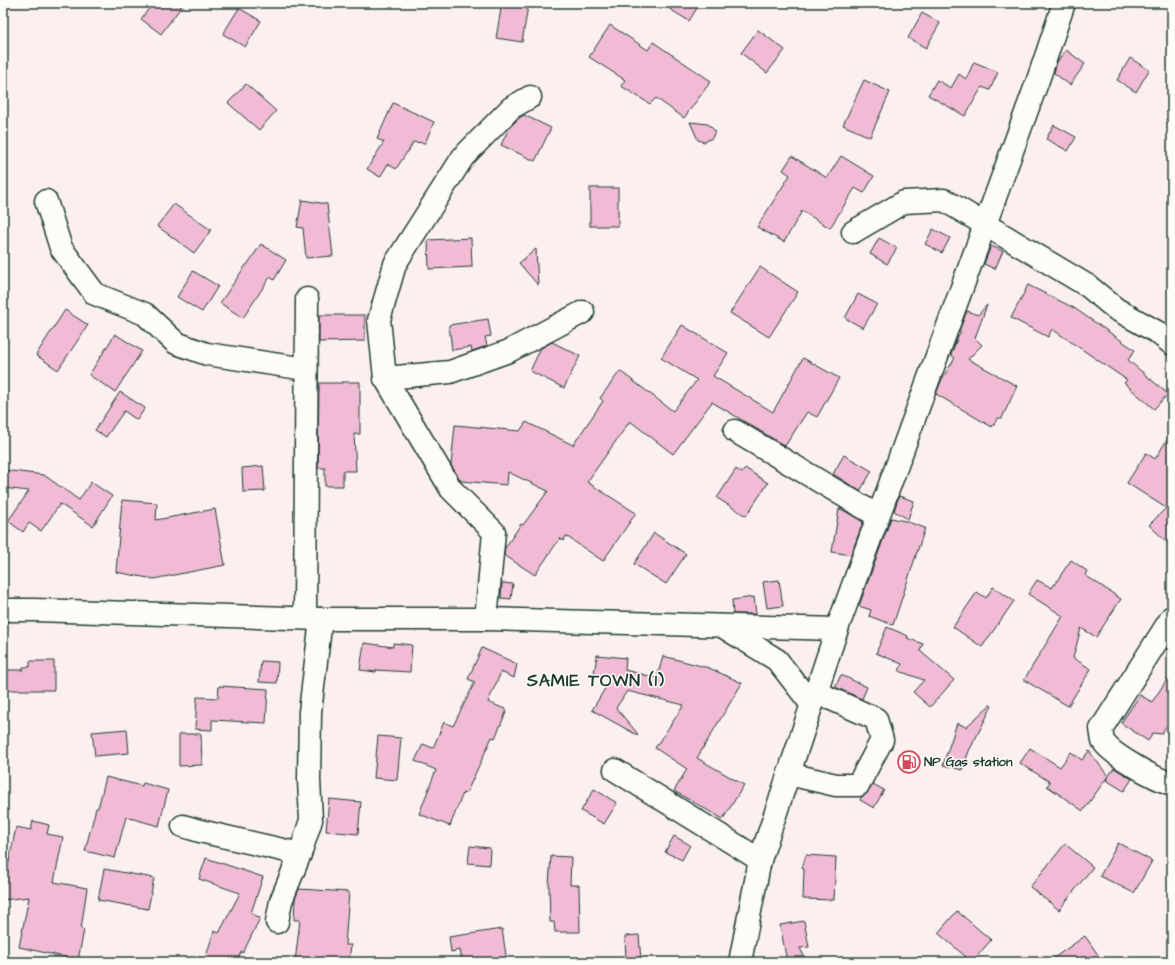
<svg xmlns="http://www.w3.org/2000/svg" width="1175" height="965" font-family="'Architects Daughter',sans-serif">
  <rect width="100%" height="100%" fill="#fbeff0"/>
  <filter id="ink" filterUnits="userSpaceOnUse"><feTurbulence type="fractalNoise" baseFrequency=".025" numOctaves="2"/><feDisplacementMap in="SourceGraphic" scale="8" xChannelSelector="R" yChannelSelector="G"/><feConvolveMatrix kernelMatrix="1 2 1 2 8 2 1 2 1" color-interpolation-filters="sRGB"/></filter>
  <g filter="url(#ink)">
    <g fill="#f1bbd5" stroke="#1f3d34">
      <path d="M153 3H184L161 34 141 19Z"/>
      <path d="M502 3 528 6 522 42 496 38Z"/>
      <path d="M660 3H700L689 21Z"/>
      <path d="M239 8 261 21 245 47 223 34Z"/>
      <path d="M922 13 940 23 926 48 908 38Z"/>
      <path d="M610 25 648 50 653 42 711 81 684 118 656 98 650 104 621 86 625 80 589 57Z"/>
      <path d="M758 30 785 50 767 73 741 53Z"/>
      <path d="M1066 50 1085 64 1070 85 1054 73 1057 62Z"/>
      <path d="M1130 58 1149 70 1136 92 1117 80Z"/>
      <path d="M974 62 998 72 990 90 982 87 965 116 928 95 937 80 951 88 959 74 966 79Z"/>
      <path d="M864 80 890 92 870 137 843 125Z"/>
      <path d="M246 84 276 111 259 130 228 103Z"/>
      <path d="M393 103 434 122 425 143 413 142 408 152H407L396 169 388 164 380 177 367 169 384 142 377 139Z"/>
      <path d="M524 115 551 128 535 161 501 145 509 128 519 118Z"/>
      <path d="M690 122 708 124 715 131 712 138 704 142 698 140Z"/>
      <path d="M1054 125 1076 137 1068 151 1046 139Z"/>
      <path d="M792 156 827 178 841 156 874 176 864 193 855 188 830 228 802 211 784 242 757 227 790 175 783 170Z"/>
      <rect x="590" y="188" width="28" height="38"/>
      <path d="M302 200 327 204 333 256 306 258 303 228 297 227Z"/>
      <path d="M174 204 211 230 194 253 157 226Z"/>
      <path d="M933 229 950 238 942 253 925 244Z"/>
      <path d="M471 238 472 267 429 269 428 240Z"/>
      <path d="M879 238 897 248 887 264 870 254Z"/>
      <path d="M261 244 286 260 274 280 270 277 243 318 220 303 246 265H247Z"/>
      <path d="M991 246 1003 251 995 269 984 264Z"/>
      <path d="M536 249 538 285 519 263Z"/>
      <path d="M760 267 798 292 769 337 730 313Z"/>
      <path d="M193 271 218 286 202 312 177 297Z"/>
      <path d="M1028 285 1074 308 1135 350 1128 360 1168 394 1154 409 1124 383 1127 380 1052 329 1048 337 1011 318Z"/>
      <path d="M858 294 877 304 863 328 845 318Z"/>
      <path d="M987 305 975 338 982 345 968 359 1017 386 1002 418H998L992 427 936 394 942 379 955 358 951 355 958 336 961 332 959 331 967 311 978 315Z"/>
      <path d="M65 310 88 325 58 370 36 355Z"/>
      <path d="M319 315H365V341L319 342Z"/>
      <path d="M488 319 491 336 485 337 487 346 472 351 471 347 452 350 449 325Z"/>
      <path d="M682 325 728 353 713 376 773 412 803 358 839 378 817 417 807 412 785 446 712 402 673 454 630 421 587 482 636 513 603 561 566 536 563 541 560 538 535 575 504 555 505 548 521 524 523 525 548 491 508 472 507 485 461 481 451 465 455 425 520 431 526 422 573 445 603 401 600 398 620 371 673 411 697 380 661 358Z"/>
      <path d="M115 334 142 351 115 392 89 375Z"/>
      <path d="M552 342 580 356 564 388 530 371 541 348Z"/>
      <path d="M342 382H360V434H354L356 471H343V486H325V468H318L319 383H342Z"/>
      <path d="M120 392 145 408 137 420 124 411 106 437 95 430Z"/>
      <path d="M1172 432V547L1149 525 1166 508 1127 483 1146 453 1155 459Z"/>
      <path d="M844 455 872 471 860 491 833 474Z"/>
      <path d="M263 466 265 491 243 492 242 468Z"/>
      <path d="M745 468 768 483 746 516 717 498 736 469 742 473Z"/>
      <path d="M3 470 44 475 79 500 91 482 112 496 93 526 60 504 41 531 29 523 23 532 8 521 29 491 3 488Z"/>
      <path d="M899 496 914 501 908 519 894 511Z"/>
      <path d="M122 500 157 503 156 520 215 509 225 565 154 579 116 572Z"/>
      <path d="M839 509 843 510 863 522 851 555 832 552Z"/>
      <path d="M891 518 905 521 925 528 893 625 869 616 871 610 859 606Z"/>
      <path d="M654 533 686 554 666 584 634 564Z"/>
      <path d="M1071 560 1087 571 1085 575 1121 599 1096 637 1081 628 1073 658 1091 669 1068 706 1024 680 1063 616 1028 594 1037 580 1052 588Z"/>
      <path d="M779 580 783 606 767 608 763 582Z"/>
      <path d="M502 583 513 584 511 599 501 598Z"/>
      <path d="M993 587 1014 601 982 647 953 627 977 592 986 598Z"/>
      <path d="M754 597 756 614H733L732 600Z"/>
      <path d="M887 627 908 636 907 638 923 644 920 651 954 680 930 707 913 692 924 680 899 671 902 664 876 653Z"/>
      <path d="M364 643 393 647V643L412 645 410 672 376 670V672L360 670Z"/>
      <path d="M482 648 517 664 514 678 501 672 488 702 507 710 495 738 492 737 466 794 463 793 450 826 419 814 436 770 415 761 423 744 433 748 444 722 453 726 475 682 468 679Z"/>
      <path d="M597 655 626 658 625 670 657 678 663 656 709 668 742 683 697 758 744 785 723 819 674 791 687 769 655 748 684 705 627 691 616 708 638 734 637 735 592 710 612 677 594 674Z"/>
      <path d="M30 661H54V690H3V670H23V667H30Z"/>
      <path d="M261 661 278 662 277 683 259 682Z"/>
      <path d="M1172 672V718L1161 734 1153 733 1148 741 1121 723 1140 695 1152 702Z"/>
      <path d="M841 675 867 687 862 699 835 687Z"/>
      <path d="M219 686 268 689 266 723 212 720V730L195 729 197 697 218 698Z"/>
      <path d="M990 705 992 706 969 751 962 770 943 765 957 723 966 727Z"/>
      <path d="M127 729 129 753 95 756 92 732Z"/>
      <path d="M179 734H201L202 765 179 766Z"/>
      <path d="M378 736 401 738 397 780 374 778Z"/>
      <path d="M1030 748 1060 767 1071 752 1082 760 1089 751 1108 776 1083 811 1047 786 1050 782 1020 763Z"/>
      <path d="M1114 768 1132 779 1124 791 1106 780Z"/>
      <path d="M106 777 142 786 143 783 168 790 159 826 126 817 115 858 85 851 96 808H98Z"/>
      <path d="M873 784 884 790 874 808 860 800 862 796 869 791Z"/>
      <path d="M594 789 617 803 604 824 581 811Z"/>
      <path d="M329 799 361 802 358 834 326 831Z"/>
      <path d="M33 821 49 825 47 834 63 837 54 882 87 888 81 929 84 930 78 960 19 947 29 897 3 900V867L8 866 16 827 31 830Z"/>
      <path d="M674 836 690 845 682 860 665 852Z"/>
      <path d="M1118 843 1152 861 1134 893 1100 876Z"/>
      <path d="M1065 844 1093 867 1059 910 1030 887Z"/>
      <path d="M470 846 490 848 489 865 468 863Z"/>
      <path d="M806 855 836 857 834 900 803 899 804 869 802 868Z"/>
      <path d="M551 856 571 857 570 885H579L580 932H555L554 922H550L549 885Z"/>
      <path d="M206 858 263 877 251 913 260 918 243 953 241 952 237 962H215L205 959 214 931 219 933 240 893 199 879Z"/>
      <path d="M104 869 154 878 148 909 98 900Z"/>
      <path d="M299 889 349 892 345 945H351L349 962H295L300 920H294L295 899Z"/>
      <path d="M957 911 991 940 972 962 938 933Z"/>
      <path d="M804 921 809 947 800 948 807 962H787L780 925Z"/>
      <path d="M502 929 507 962H462L460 950 451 952 449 937Z"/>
      <path d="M639 935 641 962H626L625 936Z"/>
      <path d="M1085 936 1103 962H1048Z"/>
    </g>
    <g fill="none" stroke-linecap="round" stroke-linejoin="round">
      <g stroke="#1f3d34" stroke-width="25">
        <g id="minor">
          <path d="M46 201 61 248 95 294 145 314 176 343 207 354 306 369"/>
          <path d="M853 232 904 202 944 200 1088 286 1116 309 1157 332 1172 344"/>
          <path d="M385 378 450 372 509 351 583 312"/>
          <path d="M735 431 878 516"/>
          <path d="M3 610H34L321 619H486L837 629"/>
          <path d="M1172 617 1101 729C1102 733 1102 738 1103 741 1111 755 1156 779 1172 784"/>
          <path d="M305 618 307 299"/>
          <path d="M486 619 494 532 451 489 385 378 379 320 395 264 463 157 511 108 530 97"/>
          <path d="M722 626 777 660 812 705"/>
          <path d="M615 770 760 860"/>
          <path d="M789 774 836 785H858L882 740 876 719 816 692"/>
          <path d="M183 826 200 831 300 854 311 820 309 780 310 712 321 619"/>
          <path d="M277 922 281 901 300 854"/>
        </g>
      </g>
      <g stroke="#1f3d34" stroke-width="25">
        <path id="major" d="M740 962 760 860 837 629 1038 80 1064 3"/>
      </g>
      <use href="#minor" stroke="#fdfcf7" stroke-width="22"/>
      <use href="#major" stroke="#fdfcf7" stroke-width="22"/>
    </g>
  </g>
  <defs>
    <g id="fuel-ring" transform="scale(1.15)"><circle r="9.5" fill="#fdfcf7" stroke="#d1495b" stroke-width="1.5"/><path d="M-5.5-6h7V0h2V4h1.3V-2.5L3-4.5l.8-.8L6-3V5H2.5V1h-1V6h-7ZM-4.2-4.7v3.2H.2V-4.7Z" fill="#d1495b"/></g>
  </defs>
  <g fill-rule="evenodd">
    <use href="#fuel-ring" x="909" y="762"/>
  </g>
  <g text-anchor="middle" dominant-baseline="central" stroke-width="3" stroke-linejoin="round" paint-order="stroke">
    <g font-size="13" font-weight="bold" fill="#1f3d34" stroke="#fdfcf7" text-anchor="start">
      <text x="924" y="762">NP Gas station</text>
    </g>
    <g font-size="17" font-weight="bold" letter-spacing="1" fill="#1f3d34" stroke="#fdfcf7">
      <text x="596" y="681">SAMIE TOWN (1)</text>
    </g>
  </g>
  <rect width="1175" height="965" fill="none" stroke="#fdfcf7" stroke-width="16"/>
  <rect x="8" y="8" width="1159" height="949" fill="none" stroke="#1f3d34" stroke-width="1.5" filter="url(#ink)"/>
</svg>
